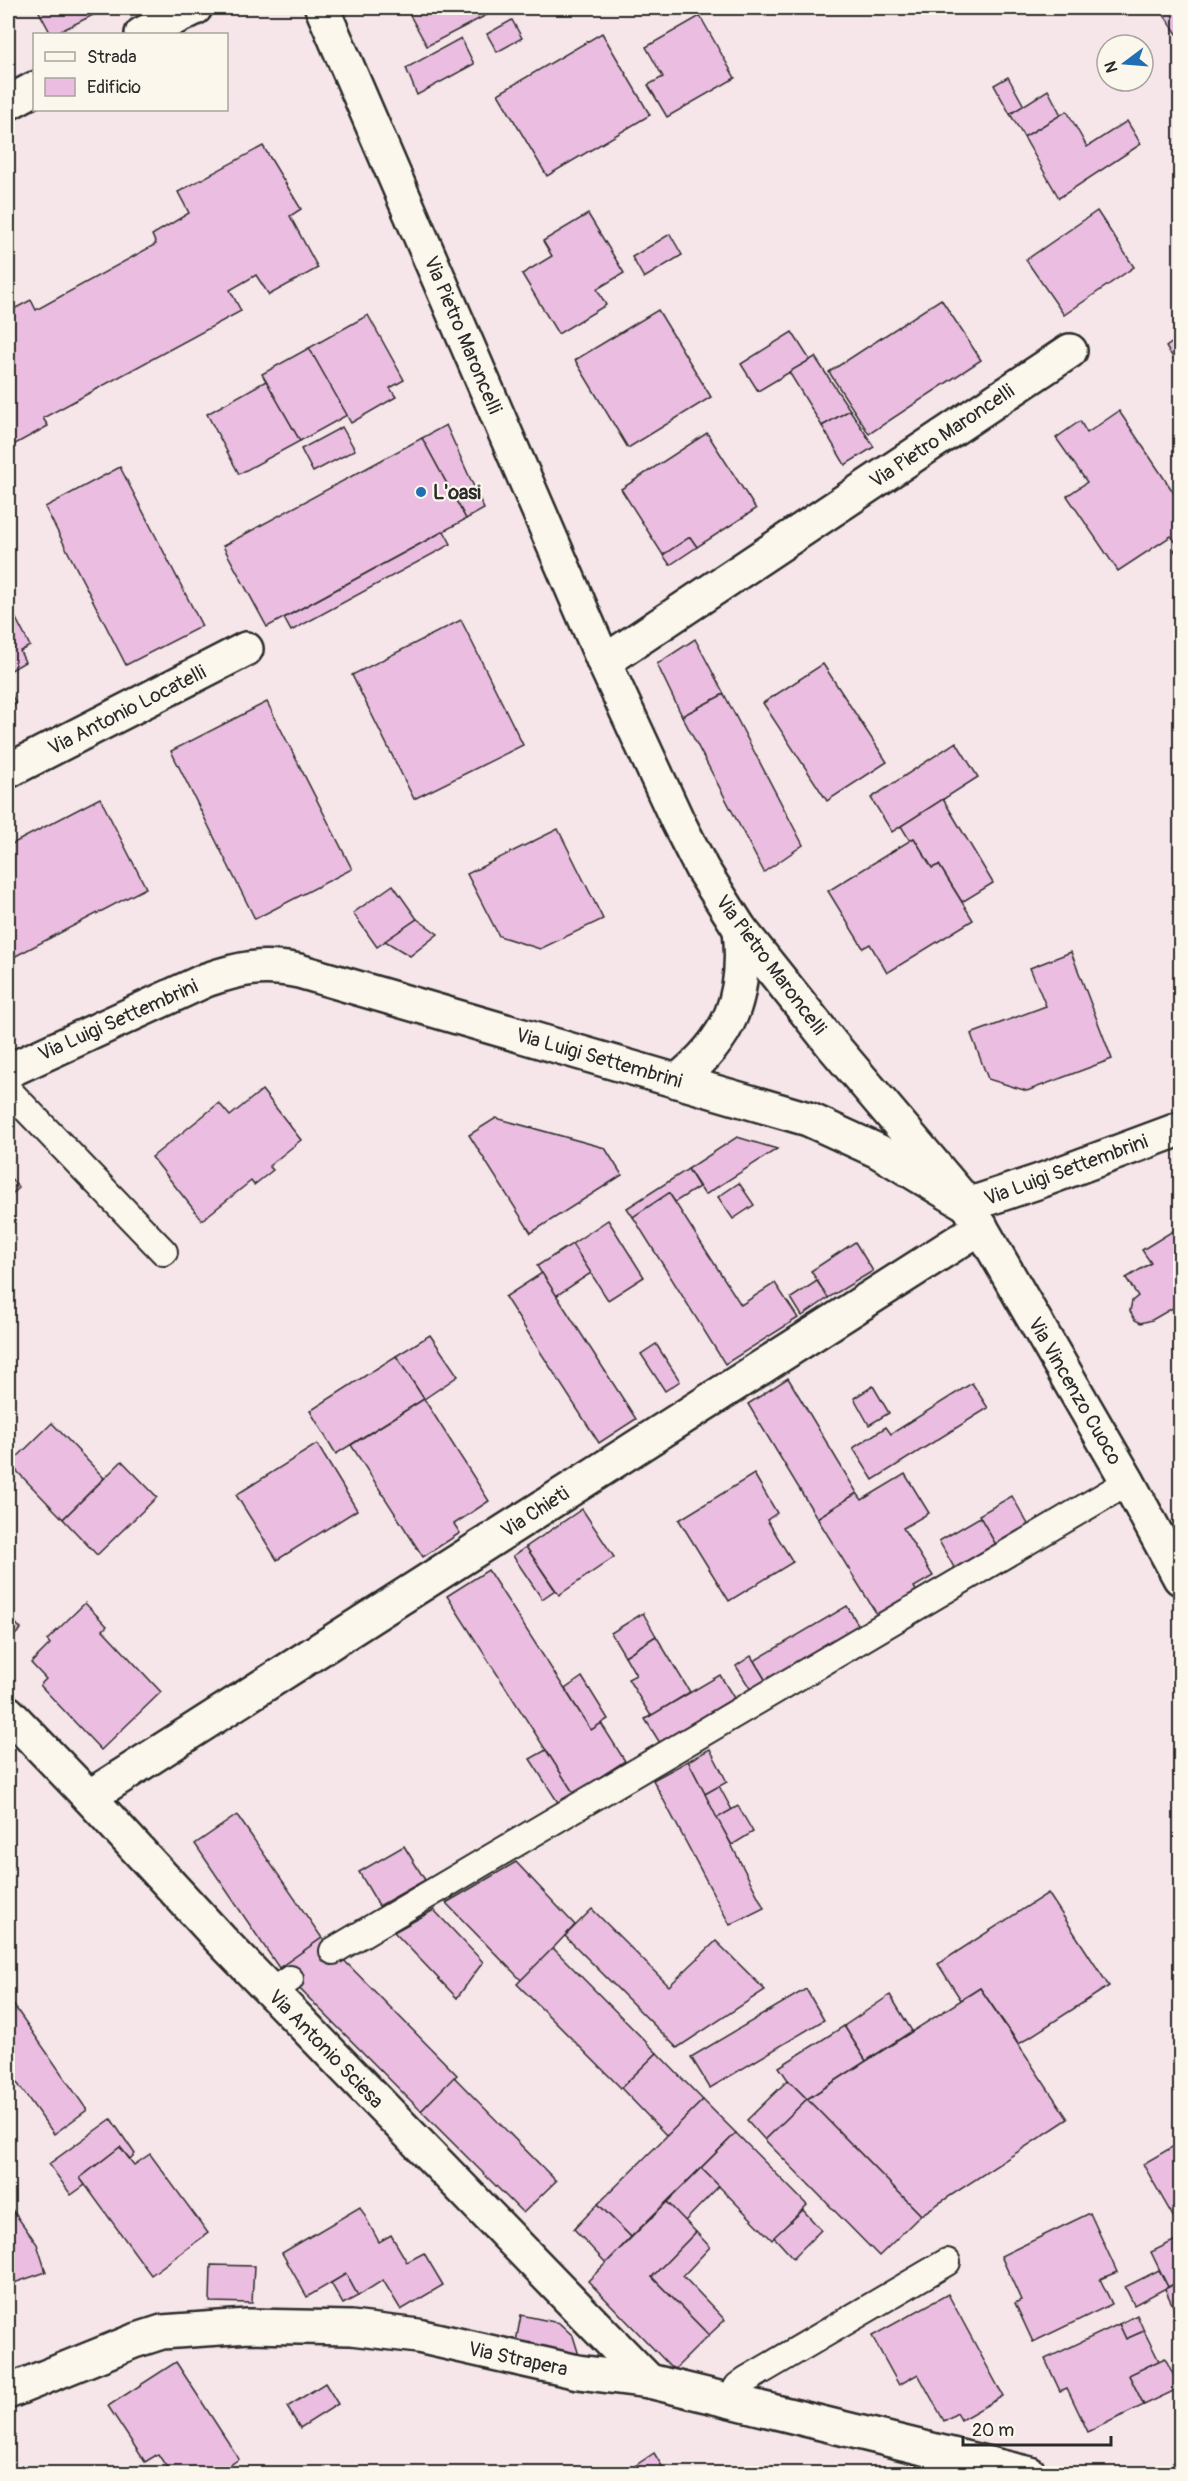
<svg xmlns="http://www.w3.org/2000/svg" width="1188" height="2481" font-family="Pangolin,sans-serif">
  <rect width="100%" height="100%" fill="#f6e6e9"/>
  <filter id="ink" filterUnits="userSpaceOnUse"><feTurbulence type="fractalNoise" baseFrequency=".0167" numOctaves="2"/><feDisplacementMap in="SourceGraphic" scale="12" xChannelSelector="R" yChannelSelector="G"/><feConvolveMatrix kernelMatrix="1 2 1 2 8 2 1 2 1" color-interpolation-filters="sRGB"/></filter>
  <g filter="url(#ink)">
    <g fill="#ebbee1" stroke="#2b2b2b" stroke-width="1.5">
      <path d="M37 8H107L55 34H51Z"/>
      <path d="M406 8H500L427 46Z"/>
      <path d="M1159 8H1180V38Z"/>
      <path d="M700 16 735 78 667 117 648 85 663 77 646 47Z"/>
      <path d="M512 20 522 38 497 52 487 34Z"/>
      <path d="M602 33 650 115 547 176 498 94Z"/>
      <path d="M461 38 474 64 417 95 406 68Z"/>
      <path d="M1008 77 1024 106 1010 114 994 85Z"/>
      <path d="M1048 90 1061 115 1024 137 1010 114Z"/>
      <path d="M1067 111 1087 147 1127 121 1141 144 1059 198 1024 137Z"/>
      <path d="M263 146 301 209 290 216 318 268 269 295 256 275 230 290 241 311 43 418 48 426 8 448V312L31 300 36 310 156 244 152 235 189 213 178 192Z"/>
      <path d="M1097 211 1134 267 1064 315 1026 260Z"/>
      <path d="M588 214 624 273 597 289 606 305 558 334 522 274 552 256 543 241Z"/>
      <path d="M670 234 682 255 644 278 632 257Z"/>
      <path d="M941 299 981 360 869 434 829 372Z"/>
      <path d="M658 310 711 397 628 448 575 360Z"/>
      <path d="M368 315 404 380 390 388 396 397 351 423 309 348Z"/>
      <path d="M792 332 810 360 758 391 741 364Z"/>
      <path d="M1180 337V368L1166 347Z"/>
      <path d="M309 348 347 415 300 441 262 374Z"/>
      <path d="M815 357 850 410 822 426 789 372Z"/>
      <path d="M266 381 300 441 239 474 207 414Z"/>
      <path d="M850 410 874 447 845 465 822 426Z"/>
      <path d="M1119 411 1180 502V546L1179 547 1171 536 1118 571 1067 496 1087 482 1056 438 1080 421 1087 433Z"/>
      <path d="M446 425 484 509 466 519 422 438Z"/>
      <path d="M342 427 355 450 313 472 301 449Z"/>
      <path d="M707 433 756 509 697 547 690 537 663 555 621 489Z"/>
      <path d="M422 438 466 519 267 627 223 546Z"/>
      <path d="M120 467 202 626 126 665 45 507Z"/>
      <path d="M444 531 451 544 291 631 284 618Z"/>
      <path d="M690 537 697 547 670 565 663 555Z"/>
      <path d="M1180 546V559L1174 550Z"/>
      <path d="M8 603 30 646 20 651 25 662 8 672Z"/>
      <path d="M461 620 523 745 414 799 352 675Z"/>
      <path d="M695 639 724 694 682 716 657 664Z"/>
      <path d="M823 664 887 762 827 801 763 703Z"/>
      <path d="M8 688 16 704 8 708Z"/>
      <path d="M724 694 803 845 764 872 682 716Z"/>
      <path d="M267 702 352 869 255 919 171 751Z"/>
      <path d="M956 742 978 777 892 832 871 798Z"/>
      <path d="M100 798 146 888 8 960V846Z"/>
      <path d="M943 799 993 883 962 902 939 865 932 868 914 838 910 841 901 826Z"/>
      <path d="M558 829 603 919 540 949 499 936 467 874Z"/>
      <path d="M914 838 932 868 939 865 973 920 887 973 870 944 863 948 828 891Z"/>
      <path d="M393 885 417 919 377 947 353 913Z"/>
      <path d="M417 919 438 934 410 956 385 941Z"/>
      <path d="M1071 952 1112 1059 1027 1091 988 1079 971 1034 1046 1006 1030 968Z"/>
      <path d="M262 1090 301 1140 269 1166 273 1170 254 1185 251 1181 202 1220 152 1157 219 1103 230 1116Z"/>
      <path d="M496 1118 605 1148 622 1175 531 1233 469 1135Z"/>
      <path d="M737 1137 777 1149 705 1195 688 1169Z"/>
      <path d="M688 1169 699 1187 675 1202 669 1193 633 1217 627 1208Z"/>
      <path d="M8 1175 19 1188 8 1198Z"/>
      <path d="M739 1183 754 1205 733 1219 718 1197Z"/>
      <path d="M669 1193 741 1305 775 1283 798 1318 725 1364 633 1217Z"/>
      <path d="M608 1220 644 1277 608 1300 572 1244Z"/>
      <path d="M1176 1229 1180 1236V1315L1176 1306 1152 1320 1141 1323 1135 1320 1130 1311 1132 1301 1138 1296 1126 1278 1151 1263 1142 1250Z"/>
      <path d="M855 1242 873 1271 828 1298 811 1271Z"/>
      <path d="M572 1244 591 1273 556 1296 537 1266Z"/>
      <path d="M542 1273 636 1419 599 1443 505 1297Z"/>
      <path d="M817 1281 828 1298 802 1316 791 1298Z"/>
      <path d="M430 1335 458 1376 424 1399 396 1356Z"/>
      <path d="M656 1344 680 1381 665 1391 641 1354Z"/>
      <path d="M396 1356 424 1399 336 1454 310 1411Z"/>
      <path d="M788 1378 857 1493 817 1518 748 1404Z"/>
      <path d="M972 1383 988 1408 873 1480 853 1448 886 1427 891 1434Z"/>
      <path d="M873 1386 889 1413 869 1425 854 1398Z"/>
      <path d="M424 1399 489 1501 454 1524 460 1533 423 1557 351 1445Z"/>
      <path d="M52 1423 104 1478 63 1519 10 1464Z"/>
      <path d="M317 1444 357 1510 277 1560 236 1495Z"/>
      <path d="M122 1461 157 1497 97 1555 63 1519Z"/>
      <path d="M754 1474 777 1513 767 1520 793 1562 729 1601 679 1520Z"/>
      <path d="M905 1474 929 1513 903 1528 933 1576 914 1587 917 1592 878 1616 817 1518 857 1493 862 1500Z"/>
      <path d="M1012 1496 1029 1526 996 1545 979 1515Z"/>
      <path d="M582 1509 614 1557 559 1595 526 1547Z"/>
      <path d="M980 1517 996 1545 955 1569 939 1541Z"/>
      <path d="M526 1547 555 1590 542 1599 513 1556Z"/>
      <path d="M488 1570 591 1730 601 1723 625 1761 574 1794 447 1596Z"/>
      <path d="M85 1603 107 1626 103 1630 161 1692 101 1750 40 1685 46 1679 31 1663 50 1644 47 1640Z"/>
      <path d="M847 1606 859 1626 766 1681 754 1661Z"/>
      <path d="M643 1613 656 1636 625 1656 611 1633Z"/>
      <path d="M8 1615 21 1629 8 1642Z"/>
      <path d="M656 1636 690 1692 651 1716 628 1679 636 1675 625 1656Z"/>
      <path d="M751 1656 766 1681 751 1690 736 1666Z"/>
      <path d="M720 1675 734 1698 660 1743 645 1719Z"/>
      <path d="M582 1677 608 1719 591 1730 565 1689Z"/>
      <path d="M710 1749 727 1782 705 1794 688 1761Z"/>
      <path d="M546 1750 574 1794 559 1804 530 1759Z"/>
      <path d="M688 1761 764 1908 730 1925 653 1780Z"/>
      <path d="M719 1786 732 1810 717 1818 705 1794Z"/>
      <path d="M738 1806 753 1832 732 1845 717 1818Z"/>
      <path d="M237 1815 322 1938 279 1968 195 1844Z"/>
      <path d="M404 1846 425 1880 379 1906 359 1872Z"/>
      <path d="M516 1862 575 1925 522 1981 446 1903Z"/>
      <path d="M1048 1893 1109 1986 1019 2044 980 1988 961 2000 938 1964Z"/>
      <path d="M592 1909 669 1986 716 1941 765 1990 677 2048 565 1936Z"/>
      <path d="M434 1910 483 1962 457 1998 394 1932Z"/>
      <path d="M322 1938 457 2075 421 2111 279 1968Z"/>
      <path d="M553 1948 657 2053 621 2088 517 1984Z"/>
      <path d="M980 1988 1068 2119 921 2215 807 2099Z"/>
      <path d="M806 1989 824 2020 710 2088 691 2057Z"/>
      <path d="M890 1995 912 2031 866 2061 844 2026Z"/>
      <path d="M8 1997 87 2110 54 2134 15 2080 8 2085Z"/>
      <path d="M844 2026 866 2061 807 2099 788 2080 779 2067Z"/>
      <path d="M657 2053 703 2100 667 2136 621 2088Z"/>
      <path d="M454 2077 556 2181 523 2213 421 2111Z"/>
      <path d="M788 2080 807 2099 765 2140 747 2120Z"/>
      <path d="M807 2099 921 2215 879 2256 765 2140Z"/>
      <path d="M703 2100 736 2133 631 2237 598 2204Z"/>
      <path d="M111 2119 135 2154 130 2159 120 2147 80 2178 85 2185 71 2195 49 2164Z"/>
      <path d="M736 2133 807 2205 772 2240 701 2168Z"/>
      <path d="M1179 2143 1180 2146V2215L1174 2218 1143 2164Z"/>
      <path d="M120 2147 134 2165 150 2154 208 2233 151 2275 80 2178Z"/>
      <path d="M701 2168 719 2186 685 2221 667 2202Z"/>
      <path d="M667 2202 696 2232 652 2277 709 2335 674 2370 588 2281Z"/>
      <path d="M8 2204 37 2244 46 2272 8 2285Z"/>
      <path d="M598 2204 631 2237 606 2263 574 2229Z"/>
      <path d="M360 2207 379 2242 391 2235 407 2262 424 2253 443 2285 401 2310 383 2280 358 2296 346 2274 307 2297 282 2253Z"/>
      <path d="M803 2210 821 2230 793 2258 774 2237Z"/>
      <path d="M1090 2213 1117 2272 1100 2279 1112 2304 1033 2342 1015 2303 1021 2300 1001 2256Z"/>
      <path d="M696 2232 710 2247 683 2276 725 2320 709 2335 652 2277Z"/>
      <path d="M1180 2238V2281L1168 2287 1151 2252Z"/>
      <path d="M211 2265 254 2266 252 2303 210 2302Z"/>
      <path d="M1159 2270 1168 2287 1134 2305 1125 2287Z"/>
      <path d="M346 2274 358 2296 343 2304 331 2283Z"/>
      <path d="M1180 2281V2321L1165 2289Z"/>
      <path d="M948 2294 1003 2396 961 2420 957 2413 944 2421 918 2374 899 2385 872 2336Z"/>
      <path d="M521 2315 559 2323 573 2336 578 2352 577 2359 515 2347Z"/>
      <path d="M1137 2315 1144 2331 1126 2339 1119 2324Z"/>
      <path d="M1119 2324 1126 2339 1144 2331 1159 2361 1129 2375 1144 2405 1088 2432 1067 2388 1060 2391 1045 2359Z"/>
      <path d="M1165 2358 1180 2388 1144 2405 1129 2375Z"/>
      <path d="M176 2362 239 2459 217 2474H171L158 2454 145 2462 108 2406Z"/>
      <path d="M325 2383 338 2404 300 2428 287 2407Z"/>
      <path d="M654 2453 665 2471 661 2474H623Z"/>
    </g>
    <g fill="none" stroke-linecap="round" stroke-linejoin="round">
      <g stroke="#2b2b2b" stroke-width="30">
        <g id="service">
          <path d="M8 1090 164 1252"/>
          <path d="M333 1951 1128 1482"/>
          <path d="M271 1992 290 1979"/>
          <path d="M728 2400 738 2386 746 2380 947 2262"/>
        </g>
      </g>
      <g stroke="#2b2b2b" stroke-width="38">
        <g id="minor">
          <path d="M322 8 604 662 678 822 702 869 740 929 834 1047 968 1205 1128 1482 1180 1578"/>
          <path d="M142 34 195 8"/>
          <path d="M8 103 34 89"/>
          <path d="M604 662 1070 351"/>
          <path d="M8 771 246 649"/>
          <path d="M8 1071 206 980C241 968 262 964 299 971L808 1119 878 1151 968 1205 1040 1181 1180 1129"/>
          <path d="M677 1081C731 1038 747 997 740 929"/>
          <path d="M8 1713 89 1797 221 1940 649 2381"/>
          <path d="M89 1797 981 1227"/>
          <path d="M8 2392 134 2341 162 2332 248 2326 351 2328 418 2336 578 2372 649 2381 1030 2474"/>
        </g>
      </g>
      <use href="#service" stroke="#fbf7ec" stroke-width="26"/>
      <use href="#minor" stroke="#fbf7ec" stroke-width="33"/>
    </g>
  </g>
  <circle fill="#1f6fb2" stroke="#fbf7ec" stroke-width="2" cx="421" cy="492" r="6"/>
  <g text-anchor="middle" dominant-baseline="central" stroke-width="4.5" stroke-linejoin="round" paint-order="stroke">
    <g font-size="20" fill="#2b2b2b" stroke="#fbf7ec">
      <text transform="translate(463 335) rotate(67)">Via Pietro Maroncelli</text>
      <text transform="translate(942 436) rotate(-34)">Via Pietro Maroncelli</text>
      <text transform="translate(127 710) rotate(-27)">Via Antonio Locatelli</text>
      <text transform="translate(771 965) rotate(53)">Via Pietro Maroncelli</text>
      <text transform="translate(118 1020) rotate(-24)">Via Luigi Settembrini</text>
      <text transform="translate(599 1058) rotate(16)">Via Luigi Settembrini</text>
      <text transform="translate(1066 1170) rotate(-20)">Via Luigi Settembrini</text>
      <text transform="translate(1075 1391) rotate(60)">Via Vincenzo Cuoco</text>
      <text transform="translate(535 1512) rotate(-33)">Via Chieti</text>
      <text transform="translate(326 2049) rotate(46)">Via Antonio Sciesa</text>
      <text transform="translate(518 2359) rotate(12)">Via Strapera</text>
    </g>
    <g font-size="20" font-weight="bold" fill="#2b2b2b" stroke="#fbf7ec" text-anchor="start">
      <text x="433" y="492">L'oasi</text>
    </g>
  </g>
  <rect width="1188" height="2481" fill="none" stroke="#fbf7ec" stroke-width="30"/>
  <rect x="15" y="15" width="1158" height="2451" fill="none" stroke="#2b2b2b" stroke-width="2" filter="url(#ink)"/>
  <rect x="33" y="33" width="195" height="78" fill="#fbf7ec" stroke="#a8a59f" stroke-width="1.5"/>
  <rect x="45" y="52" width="30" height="9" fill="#fbf7ec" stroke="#a8a59f" stroke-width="1.5"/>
  <text x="87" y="63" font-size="18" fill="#2b2b2b">Strada</text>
  <rect x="45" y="78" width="30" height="18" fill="#ebbee1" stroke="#a8a59f" stroke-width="1.5"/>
  <text x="87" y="93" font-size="18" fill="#2b2b2b">Edificio</text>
  <g transform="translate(1125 63) rotate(254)"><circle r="28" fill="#fbf7ec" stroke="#a8a59f" stroke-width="1.5"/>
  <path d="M0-4.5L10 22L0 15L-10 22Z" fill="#1f6fb2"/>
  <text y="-9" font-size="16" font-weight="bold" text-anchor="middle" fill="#2b2b2b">N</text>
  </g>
  <path d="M963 2436v9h148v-9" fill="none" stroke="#2b2b2b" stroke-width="3"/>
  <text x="972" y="2436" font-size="18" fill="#2b2b2b" stroke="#fbf7ec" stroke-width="4.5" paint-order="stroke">20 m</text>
</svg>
